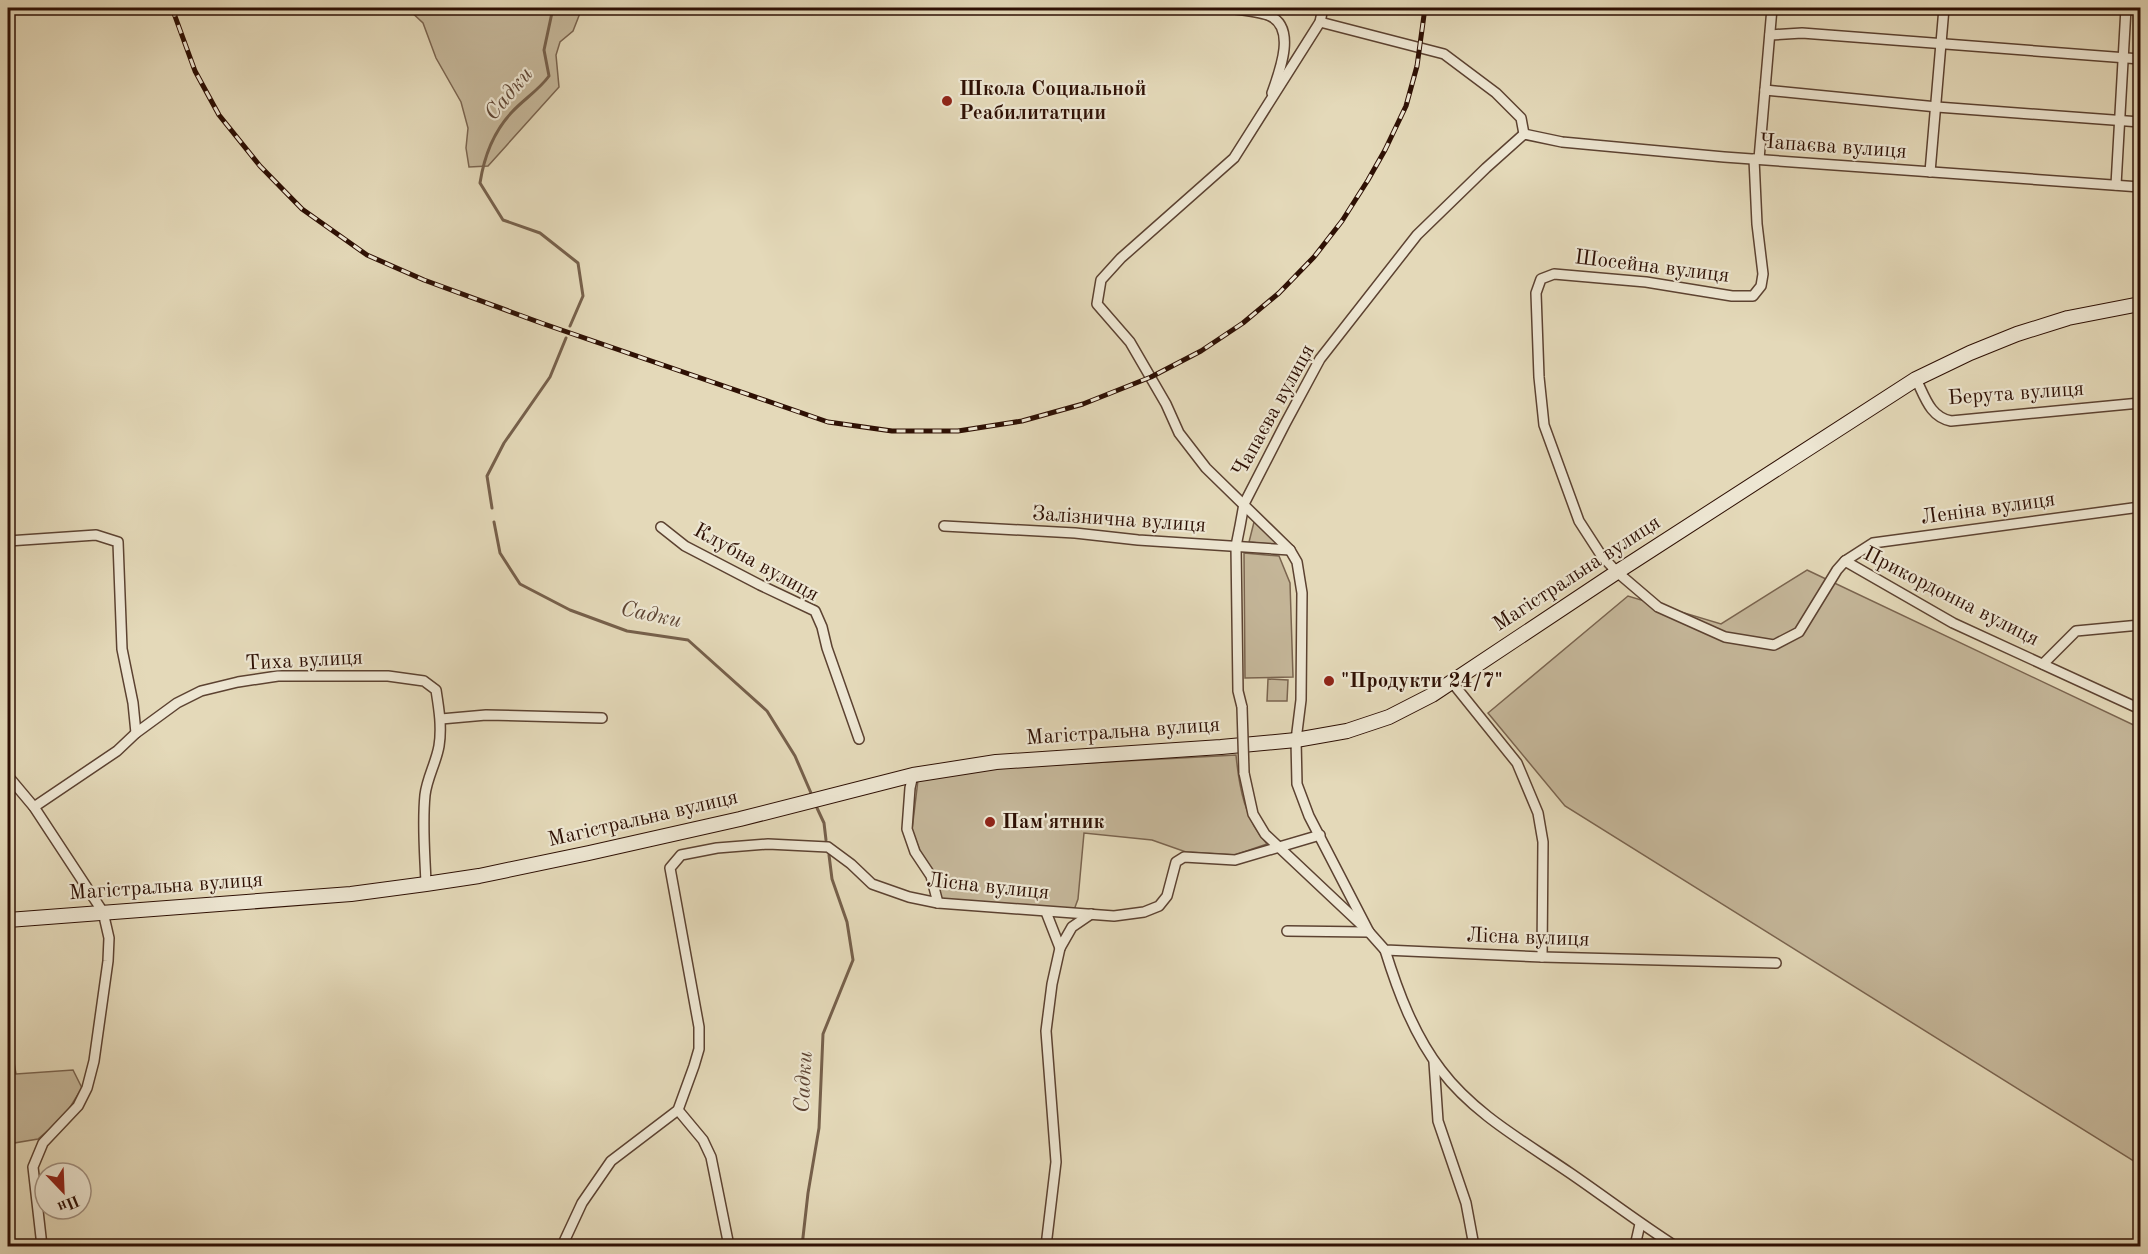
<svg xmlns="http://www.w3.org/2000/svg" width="2148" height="1254" font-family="'Old Standard TT',serif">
  <rect width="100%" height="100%" fill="#e4d9b9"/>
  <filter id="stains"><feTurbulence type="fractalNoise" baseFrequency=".00333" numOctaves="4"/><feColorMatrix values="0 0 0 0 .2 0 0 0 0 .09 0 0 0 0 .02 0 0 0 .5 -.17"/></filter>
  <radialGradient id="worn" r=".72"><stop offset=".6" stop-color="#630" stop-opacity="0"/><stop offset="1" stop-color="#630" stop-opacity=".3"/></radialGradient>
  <g fill="#c5b79a" stroke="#7a644f" stroke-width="1.5">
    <path d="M407 8H582L573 31 560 42 556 55 559 87 488 166 469 167 466 148 468 128 461 102 436 58 423 23Z"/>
    <path d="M1255 518 1281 545 1249 542Z"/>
    <path d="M1244 553 1279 556 1290 583 1293 677 1245 678Z"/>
    <path d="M1807 570 2140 728V1165L1565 806 1488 713 1628 596 1721 624Z"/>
    <path d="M1268 679 1288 680 1287 701H1267Z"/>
    <path d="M1236 755C1239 787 1245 820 1267 844L1235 855 1186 852 1152 840 1084 833 1078 899 1074 910 945 900 939 897 935 874 920 851 912 830 918 780 998 768Z"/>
    <path d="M8 1026 16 1074 73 1070 82 1088 64 1117 38 1139 8 1144Z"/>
  </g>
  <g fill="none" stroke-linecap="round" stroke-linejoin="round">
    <g stroke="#76604b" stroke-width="3">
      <path d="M553 8 544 50 549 76C539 90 524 99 512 112 494 131 484 157 480 183L503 220 540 233 578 263 583 296 570 326"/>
      <path d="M492 508 487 476 504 443 550 377 566 338"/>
      <path d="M494 522 500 553 520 584 570 610 627 631 688 640 767 711 795 756 811 793"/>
      <path d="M817 808 824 823 826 840"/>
      <path d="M802 1246 808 1193 819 1128 823 1034 853 960 847 922 832 879 829 855"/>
    </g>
    <g stroke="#5c4231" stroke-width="12">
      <g id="street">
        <path d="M1229 8C1239 10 1262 12 1270 16 1297 28 1279 73 1272 93"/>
        <path d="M1323 8 1320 22 1234 158 1121 258 1101 280 1097 304 1130 342 1166 404 1179 433 1206 468 1290 550 1297 562 1302 593 1301 700 1296 740 1297 784 1309 816 1369 932"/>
        <path d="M1320 22 1444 54 1496 93 1521 118 1524 134"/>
        <path d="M1770 35 1802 33 2140 59"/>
        <path d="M1765 90 1937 107 2140 122"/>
        <path d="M1754 159 1757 224 1763 274 1761 286 1753 296H1732L1646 282 1554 274 1541 279 1536 293 1539 377 1544 425 1579 521 1601 555 1617 572 1658 607 1725 637 1774 645 1799 632 1837 570 1845 561 1953 623 2140 709"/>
        <path d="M1759 159 1772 8"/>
        <path d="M1930 172 1944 8"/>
        <path d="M2116 185 2126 8"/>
        <path d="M1916 379C1925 397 1930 417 1951 421L2140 403"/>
        <path d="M944 526 1075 533 1138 540 1290 550"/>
        <path d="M661 527 685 546 760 585 815 611 822 627 827 648 859 739"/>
        <path d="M8 541 96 535 118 542 122 649 133 703 136 733"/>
        <path d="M1845 561 1873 543 2140 507"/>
        <path d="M2043 664 2076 631 2140 625"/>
        <path d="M1451 681 1517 763 1538 813 1543 842 1542 957"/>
        <path d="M1242 707 1238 691 1236 546 1240 526 1244 504 1285 424 1320 359 1417 235 1486 168 1524 134 1562 142 1724 157 2140 187"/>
        <path d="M441 719 486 715 602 718"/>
        <path d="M1244 773 1253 814 1265 834 1369 932 1385 950 1542 957 1776 963"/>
        <path d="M913 775 910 788 907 829 915 852 931 876 938 903"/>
        <path d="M8 776 34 807 103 912 109 938 108 961 94 1061 87 1088 78 1106 43 1143 33 1167 42 1246"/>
        <path d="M34 807 117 751 136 733 177 703 201 691 238 682 278 676H388L424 681 436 690C439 709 442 727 439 746 436 763 427 778 425 795 422 825 425 855 426 884"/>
        <path d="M1046 912 1060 948 1072 927 1091 914"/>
        <path d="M1287 931 1369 932"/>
        <path d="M1385 950C1398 992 1414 1035 1441 1070 1474 1114 1525 1142 1570 1173 1605 1197 1639 1223 1675 1246"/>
        <path d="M1434 1062 1438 1121 1466 1203 1474 1246"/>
        <path d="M678 1110 703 1140 711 1157 729 1246"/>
        <path d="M562 1246 582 1203 611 1161 678 1110 694 1066 699 1049V1027L670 868 681 855 717 848 768 844 828 847 851 864 872 884 909 897 938 903 1114 916 1144 912 1159 906 1167 896 1176 862 1184 857 1235 860 1320 835"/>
        <path d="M1046 1246 1056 1162 1046 1031 1052 984 1060 948"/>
        <path d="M1635 1246 1640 1224"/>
      </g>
    </g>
    <g stroke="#2e1004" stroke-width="16">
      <path id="secondary" d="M8 920 351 894 426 884 479 876 589 853 740 819 913 775 996 762 1221 747 1296 740 1347 731 1389 717 1432 695 1617 572 1916 379 1970 353 2017 334 2068 318 2140 304"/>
    </g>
    <use href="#street" stroke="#ede6d2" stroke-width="9"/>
    <use href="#secondary" stroke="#ede6d2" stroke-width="14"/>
    <g stroke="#2e1004" stroke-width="5">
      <path id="rail" d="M172 8 195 71 219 115 260 166 302 209 367 255 424 280 544 324 828 422 892 431H958L1022 421 1083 404 1151 377 1201 351 1243 323 1279 293 1314 257 1342 221 1368 180 1385 150 1406 106 1417 66 1425 8"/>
    </g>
    <use href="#rail" stroke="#ede6d2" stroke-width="3" stroke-dasharray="9" stroke-linecap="butt"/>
    <g stroke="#5c4231" stroke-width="12" stroke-linecap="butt">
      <path id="street-bridge" d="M1242 707 1244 773"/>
    </g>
    <use href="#street-bridge" stroke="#ede6d2" stroke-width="9"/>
  </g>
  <g fill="#8f2418" stroke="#ede6d2" stroke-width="2">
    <circle cx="947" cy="101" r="6"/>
    <circle cx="1329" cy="681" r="6"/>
    <circle cx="990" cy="822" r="6"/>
  </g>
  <g text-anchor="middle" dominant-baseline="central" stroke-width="4.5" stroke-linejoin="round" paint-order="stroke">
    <g font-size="21" font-weight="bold" fill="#2e1004" stroke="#ede6d2" text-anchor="start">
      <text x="959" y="89">Школа Социальной<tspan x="959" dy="24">Реабилитатции</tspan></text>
      <text x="1341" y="681">"Продукти 24/7"</text>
      <text x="1002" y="822">Пам'ятник</text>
    </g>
    <g font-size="21" fill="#2e1004" stroke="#ede6d2">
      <text transform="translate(1833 147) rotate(4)">Чапаєва вулиця</text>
      <text transform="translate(1652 267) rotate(7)">Шосейна вулиця</text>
      <text transform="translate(2016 394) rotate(-4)">Берута вулиця</text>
      <text transform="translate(1274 411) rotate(-61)">Чапаєва вулиця</text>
      <text transform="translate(1988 509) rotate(-8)">Леніна вулиця</text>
      <text transform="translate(1119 520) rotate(4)">Залізнична вулиця</text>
      <text transform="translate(756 563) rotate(29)">Клубна вулиця</text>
      <text transform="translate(1577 574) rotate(-33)">Магістральна вулиця</text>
      <text transform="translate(1951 597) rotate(27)">Прикордонна вулиця</text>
      <text transform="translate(304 661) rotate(-3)">Тиха вулиця</text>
      <text transform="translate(1123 732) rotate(-4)">Магістральна вулиця</text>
      <text transform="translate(643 819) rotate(-13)">Магістральна вулиця</text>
      <text transform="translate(166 887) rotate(-4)">Магістральна вулиця</text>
      <text transform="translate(988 887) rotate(6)">Лісна вулиця</text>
      <text transform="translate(1528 938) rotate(2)">Лісна вулиця</text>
    </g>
    <g font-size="22" font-style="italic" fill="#5e4534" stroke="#ede6d2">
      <text transform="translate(509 94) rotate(-50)">Садки</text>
      <text transform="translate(651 615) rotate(12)">Садки</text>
      <text transform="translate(804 1082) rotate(-87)">Садки</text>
    </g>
  </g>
  <rect width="2148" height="1254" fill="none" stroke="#e4d9b9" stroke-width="30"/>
  <rect x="9" y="9" width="2130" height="1236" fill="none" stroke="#2e1004" stroke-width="3"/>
  <rect x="15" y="15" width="2118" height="1224" fill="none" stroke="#2e1004" stroke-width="1.5"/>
  <g transform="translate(63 1191) rotate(157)"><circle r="28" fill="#ede6d2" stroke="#a19080" stroke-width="1.5"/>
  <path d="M0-4.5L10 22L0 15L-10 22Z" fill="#8f2418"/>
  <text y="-9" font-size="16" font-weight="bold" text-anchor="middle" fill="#2e1004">Пн</text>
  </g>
  <rect width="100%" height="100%" filter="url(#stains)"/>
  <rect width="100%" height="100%" fill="url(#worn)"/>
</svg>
